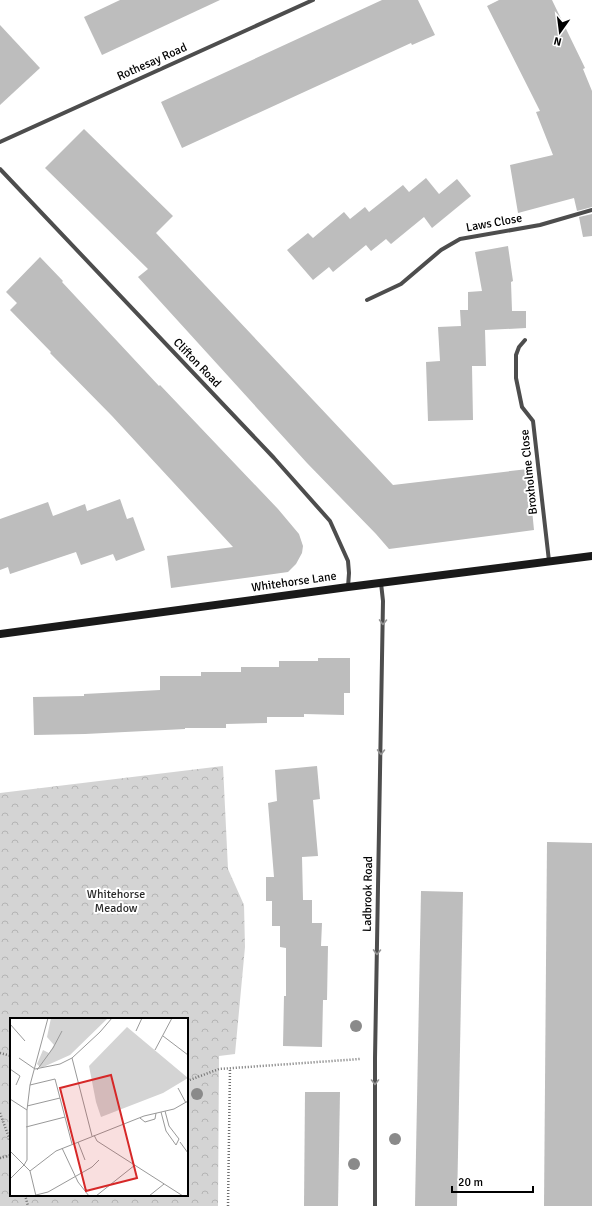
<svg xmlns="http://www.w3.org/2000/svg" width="592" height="1206" font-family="Signika,sans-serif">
  <defs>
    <pattern id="forest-crowns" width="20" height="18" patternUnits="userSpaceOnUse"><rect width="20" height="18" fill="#d4d4d4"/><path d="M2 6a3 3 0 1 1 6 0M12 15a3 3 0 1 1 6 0" fill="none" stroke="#b4b4b4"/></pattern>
  </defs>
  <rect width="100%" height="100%" fill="#fff"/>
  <path fill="url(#forest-crowns)" fill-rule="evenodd" d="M223 766 228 869 244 905 245 947 235 1054 219 1056 218 1206H0V793ZM11 1019H187V1195H11Z"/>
  <g fill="#bdbdbd">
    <path d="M120 0H220L102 55 84 17Z"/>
    <path d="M382 0H418L435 35 412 45 411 43 182 148 161 102Z"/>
    <path d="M499 0H552L585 68 583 69 592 91V207L577 211 574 198 518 213 510 165 553 155 536 112 540 111 487 6Z"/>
    <path d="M0 25 40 68 0 105Z"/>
    <path d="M84 129 173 216 156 233 393 485 528 469 534 530 389 549 376 534 307 463 138 277 148 269 45 168Z"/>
    <path d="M426 178 439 194 457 179 471 196 432 228 424 217 391 244 386 239 371 251 366 245 333 272 329 267 313 280 287 250 308 233 313 238 344 212 350 219 365 207 369 212 403 185 409 192Z"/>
    <path d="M592 214V236L583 237 579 217Z"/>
    <path d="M508 246 513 281 511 282 512 311H526V328L485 330 486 366H472L473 420 428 421 426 362 440 361 438 327 461 326 460 310H468V292L482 291 475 252Z"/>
    <path d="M40 257 63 281 62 282 159 386 160 385 278 509 299 534 303 546 302 553 296 564 288 572 171 588 167 556 233 547 112 416 50 353 51 352 10 310 17 303 6 292Z"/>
    <path d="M120 499 127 519 133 517 145 550 116 561 113 554 81 565 76 552 10 574 8 567 0 570V519L48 502 53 516 85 504 87 511Z"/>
    <path d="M318 658H350V693H344V715L304 714V717H267V723L226 724V728H185V729L85 734 34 735 33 697 84 696V694L160 690V676H201V672H241V667H279V661H318Z"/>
    <path d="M317 766 320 799 313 800 318 856 302 857 303 900H312V923H322L321 946H328L327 1000H323L322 1047 283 1046 284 996H286V948L280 947V926H272V901H266V877H274L268 803 277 801 275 770Z"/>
    <path d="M547 842 592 843V1206H544Z"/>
    <path d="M421 891 463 892 457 1206H415Z"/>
    <path d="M305 1092H340L338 1206H304Z"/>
  </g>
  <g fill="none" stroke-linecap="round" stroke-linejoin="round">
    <g stroke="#6f6f6f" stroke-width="2.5" stroke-dasharray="1 2" stroke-linecap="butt">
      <path d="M0 1053 11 1056"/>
      <path d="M187 1081 219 1069 360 1059"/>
      <path d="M0 1113 11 1143"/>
      <path d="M0 1158 11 1155"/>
      <path d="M25 1195 28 1206"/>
      <path d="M228 1206 230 1068"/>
    </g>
    <g stroke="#4d4d4d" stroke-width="4">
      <path d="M0 142 313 0"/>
      <path d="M0 169 274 458 330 521 348 561 349 573 348 587"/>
      <path d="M367 300 401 284 441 250 460 239 540 225 592 210"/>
      <path d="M525 340 519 347 516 355V378L522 407 533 421 549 561"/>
      <path d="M375 1206V1058L383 601 381 583"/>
    </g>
    <path stroke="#1a1a1a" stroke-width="8" d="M0 634 348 587 592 556"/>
  </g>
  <g fill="#8a8a8a">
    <circle cx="356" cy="1026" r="6"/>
    <circle cx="197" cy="1094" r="6"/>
    <circle cx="395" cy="1139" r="6"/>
    <circle cx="354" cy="1164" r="6"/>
  </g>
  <defs><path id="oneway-chevron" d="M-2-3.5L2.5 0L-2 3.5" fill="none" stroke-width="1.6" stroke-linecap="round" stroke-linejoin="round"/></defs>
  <g stroke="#949494">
    <use href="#oneway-chevron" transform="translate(383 622) rotate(91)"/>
    <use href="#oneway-chevron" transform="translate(381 752) rotate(91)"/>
    <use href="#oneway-chevron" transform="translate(377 952) rotate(91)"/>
    <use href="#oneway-chevron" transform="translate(375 1082) rotate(90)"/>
  </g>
  <g text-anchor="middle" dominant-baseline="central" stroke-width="4" stroke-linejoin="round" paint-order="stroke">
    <g font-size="12" fill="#000" stroke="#fff">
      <text transform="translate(152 62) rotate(-24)">Rothesay Road</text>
      <text transform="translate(494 223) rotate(-10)">Laws Close</text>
      <text transform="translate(197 363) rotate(46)">Clifton Road</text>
      <text transform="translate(529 472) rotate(-96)">Broxholme Close</text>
      <text transform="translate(294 582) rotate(-8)">Whitehorse Lane</text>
      <text transform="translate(368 894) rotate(-89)">Ladbrook Road</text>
    </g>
    <g font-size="12" fill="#2b2b2b" stroke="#fff">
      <text x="116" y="894">Whitehorse<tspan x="116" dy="14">Meadow</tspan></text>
    </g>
  </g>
  <g transform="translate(10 1018)">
    <rect width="178" height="178" fill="#fff"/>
    <path d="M41 0H98L60 37 31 50 27 46 33 32 39 35 44 27 37 19ZM117 9 178 60 153 75 91 99 86 84 79 48Z" fill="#d4d4d4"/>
    <path fill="none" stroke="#999" stroke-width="1" d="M0 6 15 23M126 13 132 0M153 18 178 37M145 32 162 0M9 40 25 51 50 46 62 40 90 14 102 0M62 40 82 118M0 51 10 58 6 67M27 52 43 30 52 13M20 67 45 61 62 126M168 70 176 85M0 81 17 92M17 88 50 80M151 94 156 113 166 127 169 121 159 108 155 93M130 100 135 104 145 101 146 95M16 109 55 99M84 117 87 123 173 178M68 124 75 142M170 124 178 135M52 130 68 164 79 178M0 133 20 153M14 147 17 142V92L20 67 38 0M20 153 46 133 134 98 164 91 178 83M20 153 26 178M0 161 14 147M26 177 38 174 82 149 89 142M86 178 125 147M139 178 154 166"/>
    <path fill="#d62828" fill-opacity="0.15" stroke="#d62828" stroke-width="2" d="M101 57 127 160 76 173 50 70Z"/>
    <rect width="178" height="178" fill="none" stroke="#000" stroke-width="2"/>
  </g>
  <g transform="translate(560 32) rotate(194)" stroke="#ffffff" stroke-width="3" paint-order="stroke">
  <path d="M0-3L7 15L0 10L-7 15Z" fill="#000000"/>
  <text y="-6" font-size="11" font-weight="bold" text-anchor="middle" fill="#000000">N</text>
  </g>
  <path d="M452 1186v6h81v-6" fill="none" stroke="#000000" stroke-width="2"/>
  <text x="458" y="1186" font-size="12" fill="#000000" stroke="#ffffff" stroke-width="3" paint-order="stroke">20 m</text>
</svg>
